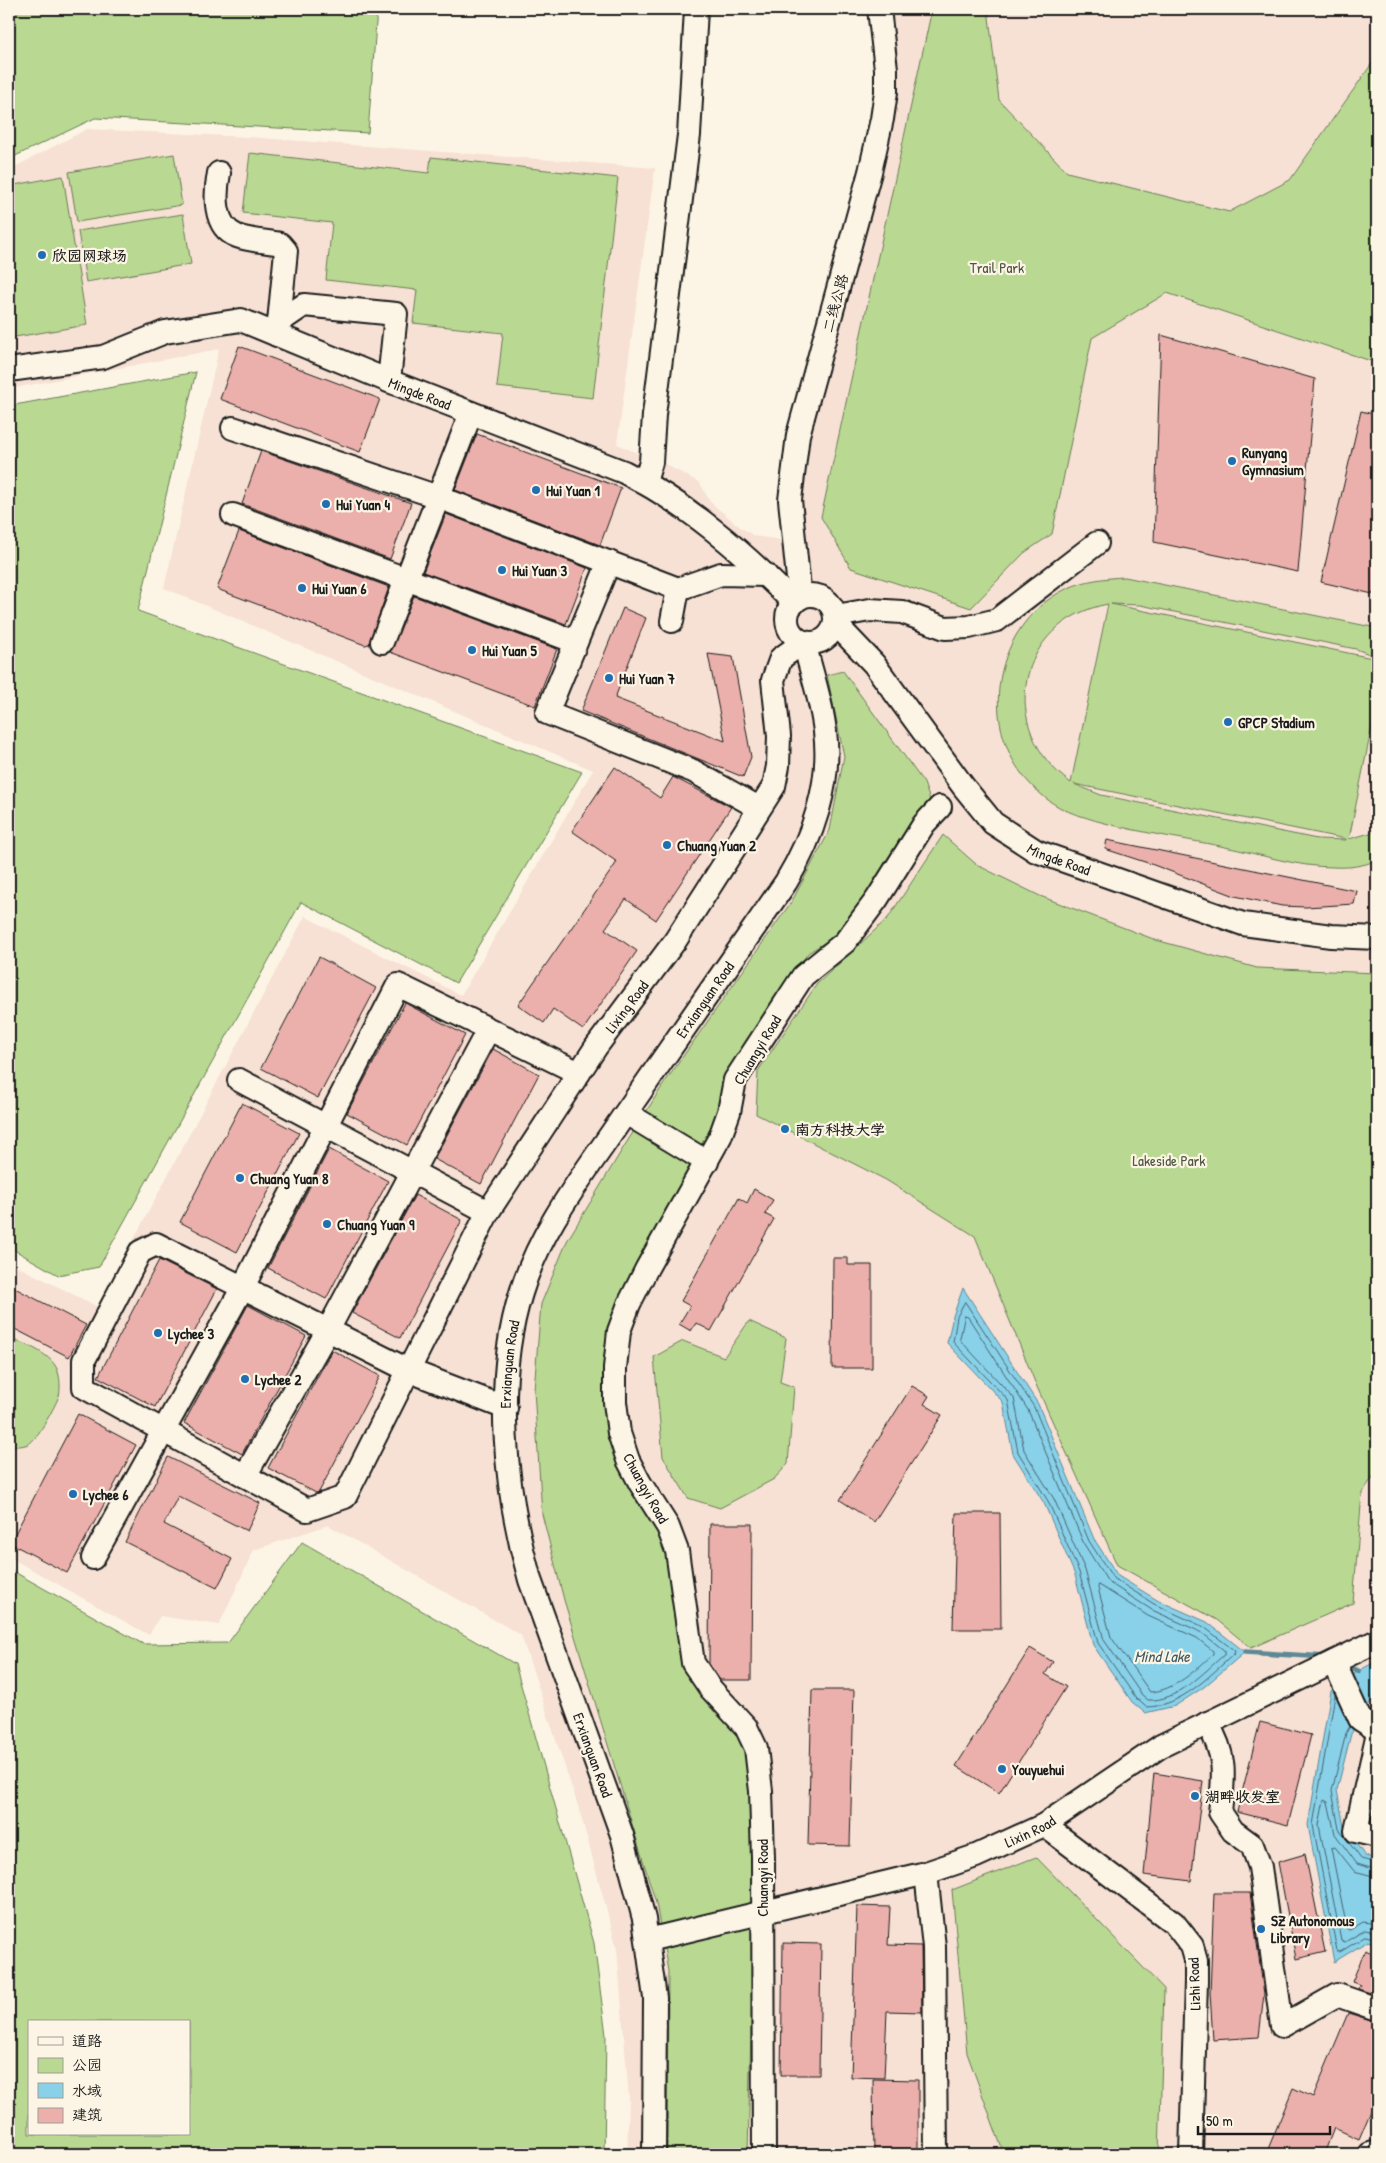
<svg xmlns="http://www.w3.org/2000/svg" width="1386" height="2163" font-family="'Patrick Hand','LXGW WenKai TC',sans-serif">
  <rect width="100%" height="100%" fill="#fcf5e5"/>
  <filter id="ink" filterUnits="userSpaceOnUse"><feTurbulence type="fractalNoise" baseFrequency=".02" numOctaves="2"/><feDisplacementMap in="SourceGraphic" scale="10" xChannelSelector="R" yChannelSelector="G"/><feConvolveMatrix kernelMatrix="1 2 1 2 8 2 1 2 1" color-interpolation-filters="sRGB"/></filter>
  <g filter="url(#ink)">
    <path fill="#f7e0d4" d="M887 9H1377V2154H627L629 2099 617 1948 580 1812 521 1635 328 1525 254 1550 219 1625 160 1616 149 1635 9 1557V1262L98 1307 304 918 306 915V917L461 995 593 770 164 588 219 349 9 389V170L87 129 248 137 655 168 617 444 637 453 664 454 665 464 700 483 710 502 740 527 754 536 781 540 804 549 801 512 802 472 811 428 872 207Z"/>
    <g fill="#b9d992" stroke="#6a7a57" fill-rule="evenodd">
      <path d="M22 9H377L368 133 95 118 9 159V18Z"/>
      <path d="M932 9H988L999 100 1067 172 1229 212 1290 180 1373 62 1377 59V363L1167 293 1092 338 1052 534 1024 553 971 608 851 568 821 517Z"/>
      <path d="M250 153 429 173 431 157 618 178 593 398 497 387 503 333 413 323 417 290 326 280 332 223 243 213Z"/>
      <path d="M174 154 182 205 77 222 69 172Z"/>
      <path d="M63 176 87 325 9 338V186Z"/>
      <path d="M183 214 191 264 86 282 78 231Z"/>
      <path d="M196 372 138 611 582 772 456 983 301 902 99 1267 58 1275 9 1247V406Z"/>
      <path d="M1125 577 1377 628V657L1356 649 1140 605 1111 604 1377 659V701L1349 839 1377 831V860C1364 866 1348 868 1333 867 1297 867 1260 854 1225 847 1177 837 1124 831 1078 815 1065 811 1052 804 1042 795 974 740 988 627 1066 589 1085 580 1105 578 1125 577ZM1108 604 1071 783C996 730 1016 621 1108 604ZM1074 784 1346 839V840L1317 839 1101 795Z"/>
      <path d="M843 671 924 783 930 800 877 883 841 932 808 953 732 1067 723 1109 607 1365 671 1551 681 1640 750 1749 755 1857 748 2154H667L668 1971 656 1903 564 1600 542 1514 534 1390 541 1304 567 1241 625 1145 663 1085 792 901 830 830 844 756 827 675Z"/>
      <path d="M943 835 977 865 1040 896 1156 940 1257 968 1377 973V1471L1362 1493 1353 1603 1251 1648 1217 1620 1117 1565 1037 1387 975 1236 886 1180 756 1114 758 1071 817 984 888 918Z"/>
      <path d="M749 1321 786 1338 780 1382 794 1387 788 1464 774 1479 720 1508 688 1498 663 1457 654 1357 683 1341 724 1357Z"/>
      <path d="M9 1339C24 1343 50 1353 57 1369 60 1376 61 1388 59 1396 55 1406 39 1436 31 1442 25 1447 16 1446 9 1446Z"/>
      <path d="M302 1542 515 1664 594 1943 606 2035 604 2154H9V1569L143 1644 228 1643ZM29 2022H189V2134H29Z"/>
      <path d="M1036 1857 1164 1989 1159 2154H1004L967 2053 952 1890Z"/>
    </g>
    <g fill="#88d1e9" stroke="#5d8997">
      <path d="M963 1288 1038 1404 1094 1539 1118 1576 1157 1600 1207 1622 1245 1652 1204 1687 1175 1706 1145 1713 1132 1702 1093 1645 1075 1575 1044 1503 1013 1454 1003 1402 947 1343 953 1316Z"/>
      <path d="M1377 1661V1691L1351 1734 1337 1790 1344 1827 1365 1856 1377 1859V1945L1368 1941 1334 1962 1308 1825 1331 1691 1358 1671Z"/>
    </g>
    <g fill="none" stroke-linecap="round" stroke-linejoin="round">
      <g stroke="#47646e" stroke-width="1">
        <path d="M965 1302 1034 1407 1089 1541 1113 1578 1154 1604 1204 1627 1235 1651 1234 1654C1210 1675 1181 1707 1146 1707L1136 1698 1098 1643 1079 1572 1048 1501 1018 1452 1008 1400 953 1342 957 1317Z"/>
        <path d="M965 1316 968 1317 1028 1410 1084 1544 1108 1582 1152 1610 1201 1632 1225 1651V1654C1204 1672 1177 1702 1148 1700L1141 1694 1104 1640 1085 1570 1054 1499 1024 1450 1014 1398 960 1340Z"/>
        <path d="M1099 1585 1148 1616 1197 1638 1213 1651V1654C1196 1670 1174 1691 1150 1692L1111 1637 1098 1588Z"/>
        <path d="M1335 1695 1313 1825 1337 1951 1340 1952 1366 1936 1377 1939"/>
        <path d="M1350 1726 1346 1733 1332 1791 1339 1829 1361 1859 1377 1863"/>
        <path d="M1377 1870 1357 1864 1335 1834 1328 1802 1324 1800 1319 1825 1341 1940 1345 1942 1365 1930 1377 1932"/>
        <path d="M1377 1877 1354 1871 1335 1847 1331 1848 1347 1929 1350 1930 1363 1922 1377 1924"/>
      </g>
      <g stroke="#5d8997" stroke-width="5.5">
        <path d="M1245 1652 1327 1657"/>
        <path d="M1343 1664 1358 1671"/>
      </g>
    </g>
    <g fill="#ebb0ab" stroke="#1c1c1c">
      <path d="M1161 335 1315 379 1298 572 1154 542Z"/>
      <path d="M239 346 380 399 360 452 220 399Z"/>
      <path d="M1361 411 1377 415V595L1321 582Z"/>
      <path d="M477 434 621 488 600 545 455 490Z"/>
      <path d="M261 451 411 503 390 559 242 504Z"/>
      <path d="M446 514 587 568 566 624 423 572Z"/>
      <path d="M239 531 389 587 369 644 365 645 217 589Z"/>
      <path d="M414 596 557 649 535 706 390 652Z"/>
      <path d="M623 608 646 618 615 698 725 741 708 654 733 657 751 757 743 777 581 711Z"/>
      <path d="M615 767 660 798 673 777 731 807 656 920 626 899 605 929 637 951 583 1030 553 1009 544 1023 518 1005 617 862 572 831Z"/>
      <path d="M1107 840 1357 891 1354 904 1306 907 1282 906 1235 896 1151 864 1105 849Z"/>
      <path d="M319 957 376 988 318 1098 261 1068Z"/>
      <path d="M405 1003 465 1035 407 1145 347 1113Z"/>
      <path d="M493 1049 539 1074 481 1184 434 1159Z"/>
      <path d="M242 1103 299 1133 237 1252 180 1222Z"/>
      <path d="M329 1149 388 1181 326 1299 268 1268Z"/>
      <path d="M754 1189 773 1200 765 1214 774 1219 711 1331 696 1323 691 1331 679 1324 690 1306 681 1301 739 1198 747 1203Z"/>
      <path d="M415 1195 462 1220 400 1338 352 1313Z"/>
      <path d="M833 1258H848V1265H872V1368H832Z"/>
      <path d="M159 1260 217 1289 155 1407 98 1377Z"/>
      <path d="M9 1285 86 1325 69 1357 9 1326Z"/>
      <path d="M248 1305 306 1336 242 1454 184 1423Z"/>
      <path d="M332 1350 380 1376 319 1492 316 1493 268 1468Z"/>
      <path d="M912 1386 929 1396 924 1404 942 1415 874 1522 840 1500Z"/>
      <path d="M78 1414 136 1445 67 1573 10 1543Z"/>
      <path d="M168 1457 260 1503 247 1531 178 1496 164 1524 232 1559 217 1588 125 1542Z"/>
      <path d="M956 1513H1000L1001 1629H953Z"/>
      <path d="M710 1524H752L751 1680H720L709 1664Z"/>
      <path d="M1030 1648 1053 1662 1045 1674 1066 1687 999 1793 956 1766Z"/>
      <path d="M812 1690H854L850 1846 808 1845Z"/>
      <path d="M1260 1722 1311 1735 1288 1825 1237 1812Z"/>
      <path d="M1154 1773 1203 1781 1191 1881 1144 1875Z"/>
      <path d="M1305 1854 1325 1952 1296 1959 1278 1862Z"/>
      <path d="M1214 1893H1250L1264 1994 1259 2037 1213 2040 1210 1993Z"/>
      <path d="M857 1906 890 1907 888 1945 921 1946 922 2012 887 2011 884 2078 851 2077Z"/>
      <path d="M783 1943 821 1944 819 2075H781Z"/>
      <path d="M1365 1950 1377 1955V1995L1358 1989 1360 1985 1352 1982Z"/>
      <path d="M1348 2013 1377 2022V2097L1359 2139 1334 2128 1324 2154H1266L1293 2088 1313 2097Z"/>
      <path d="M873 2079 918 2080V2154H874Z"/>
    </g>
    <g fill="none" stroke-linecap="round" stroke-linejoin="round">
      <g stroke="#1c1c1c" stroke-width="26">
        <g id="minor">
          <path d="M219 173C215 193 213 227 237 236 250 241 266 241 280 244L286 251 279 322"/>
          <path d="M277 335 279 322 304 305 396 314 389 381"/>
          <path id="s1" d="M9 370 103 357 165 332 241 320 389 381 624 472C688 504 743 552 794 603"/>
          <path d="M233 428 438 497 678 589 721 574 766 575"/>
          <path d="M645 482 651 462 654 415 689 135 696 9"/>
          <path d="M233 515 576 642"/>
          <path d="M609 562 547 713 693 771 759 808"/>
          <circle cx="811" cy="619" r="24"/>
          <path d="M800 598 790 500 798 435 870 172 882 119 886 92V69L879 9"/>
          <path d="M836 616 870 610 902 612 945 628 969 627 997 620 1097 543"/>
          <path d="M672 621 678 589"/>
          <path id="s2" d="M835 623 874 664 963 786 993 823 1036 851 1243 924 1331 936 1377 938"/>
          <path d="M382 642 471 413"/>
          <path d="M239 1080 488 1212"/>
          <path d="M626 1113 707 1162"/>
          <path id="s3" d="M506 1408 410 1371 156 1244 140 1252 84 1360V1387L307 1510 345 1497 488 1212 596 1047 675 941 774 786 778 766 779 736 773 680 781 658 804 642"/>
          <path d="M245 1476 328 1330 488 1030"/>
          <path d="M93 1558 243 1287 398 985 579 1073"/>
          <path d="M1334 1662 1360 1719 1377 1730"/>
          <path d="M1207 1723C1227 1755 1224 1776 1220 1812L1233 1831 1252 1845 1260 1867 1282 2026 1337 1995 1377 2009"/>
          <path d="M1377 1737 1356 1831 1377 1836"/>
          <path d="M1044 1825 1174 1923 1192 1946 1196 1960V1981L1191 2154"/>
          <path d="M926 1873 934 1947 936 2154"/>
          <path id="s4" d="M648 1940 926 1873 976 1856 1044 1825 1161 1746 1377 1641"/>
          <path id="s5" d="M654 2154 655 1998 644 1919 622 1835 530 1580C505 1492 493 1382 521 1293 540 1229 583 1176 620 1121 675 1041 731 962 786 882 812 839 832 783 825 732 822 702 811 672 804 642"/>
          <path d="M764 2154 763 1858 761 1791 756 1748 746 1727 710 1688 693 1663 677 1551 668 1527 640 1483 628 1460 619 1433 615 1402V1368L619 1331 629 1304 647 1268 720 1137 729 1112 735 1080 803 976 845 942 877 899 924 824 940 807"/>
          <path d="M1370 2154 1377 2152"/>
        </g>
      </g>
      <use href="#minor" stroke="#fcf5e5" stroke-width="22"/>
    </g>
  </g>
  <g fill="#1f6fb2" stroke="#fcf5e5" stroke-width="2">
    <circle cx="42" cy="255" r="5"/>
    <circle cx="1232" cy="461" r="5"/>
    <circle cx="536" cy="490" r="5"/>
    <circle cx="326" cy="504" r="5"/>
    <circle cx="502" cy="570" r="5"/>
    <circle cx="302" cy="588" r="5"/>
    <circle cx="472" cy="650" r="5"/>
    <circle cx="609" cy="678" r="5"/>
    <circle cx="1228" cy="722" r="5"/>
    <circle cx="667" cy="845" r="5"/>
    <circle cx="785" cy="1129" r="5"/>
    <circle cx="240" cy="1178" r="5"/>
    <circle cx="327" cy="1224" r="5"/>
    <circle cx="158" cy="1333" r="5"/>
    <circle cx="245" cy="1379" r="5"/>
    <circle cx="73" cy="1494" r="5"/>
    <circle cx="1002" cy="1769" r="5"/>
    <circle cx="1195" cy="1796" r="5"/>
    <circle cx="1261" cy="1929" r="5"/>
  </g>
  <g text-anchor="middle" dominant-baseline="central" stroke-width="4.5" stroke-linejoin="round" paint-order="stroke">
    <g font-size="15" font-weight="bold" fill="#1c1c1c" stroke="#fcf5e5" text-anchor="start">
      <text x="52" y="255">欣园网球场</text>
      <text x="1242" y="452">Runyang<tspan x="1242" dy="17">Gymnasium</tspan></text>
      <text x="546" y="490">Hui Yuan 1</text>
      <text x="336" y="504">Hui Yuan 4</text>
      <text x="512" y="570">Hui Yuan 3</text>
      <text x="312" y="588">Hui Yuan 6</text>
      <text x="482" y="650">Hui Yuan 5</text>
      <text x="619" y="678">Hui Yuan 7</text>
      <text x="1238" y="722">GPCP Stadium</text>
      <text x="677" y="845">Chuang Yuan 2</text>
      <text x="795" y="1129">南方科技大学</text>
      <text x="250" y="1178">Chuang Yuan 8</text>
      <text x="337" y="1224">Chuang Yuan 9</text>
      <text x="168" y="1333">Lychee 3</text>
      <text x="255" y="1379">Lychee 2</text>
      <text x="83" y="1494">Lychee 6</text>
      <text x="1012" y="1769">Youyuehui</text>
      <text x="1205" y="1796">湖畔收发室</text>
      <text x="1271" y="1920">SZ Autonomous<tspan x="1271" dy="17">Library</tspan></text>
    </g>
    <g font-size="15" fill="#4b553f" stroke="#fcf5e5">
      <text x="997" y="267">Trail Park</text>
      <text x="1169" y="1160">Lakeside Park</text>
    </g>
    <g font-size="15" fill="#1c1c1c" stroke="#fcf5e5">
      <text transform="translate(835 303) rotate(-75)">二线公路</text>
      <text stroke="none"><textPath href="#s1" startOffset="432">Mingde Road</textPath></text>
      <text stroke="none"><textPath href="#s2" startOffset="331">Mingde Road</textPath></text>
      <text stroke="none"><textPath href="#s5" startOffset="1232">Erxianguan Road</textPath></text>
      <text stroke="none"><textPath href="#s3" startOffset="1415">Lixing Road</textPath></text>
      <text transform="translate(757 1050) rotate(-59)">Chuangyi Road</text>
      <text stroke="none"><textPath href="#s5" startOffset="812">Erxianguan Road</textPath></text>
      <text transform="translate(646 1488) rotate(61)">Chuangyi Road</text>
      <text transform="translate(593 1755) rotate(70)">Erxianguan Road</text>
      <text stroke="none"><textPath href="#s4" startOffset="398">Lixin Road</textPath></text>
      <text transform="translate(762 1878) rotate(-90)">Chuangyi Road</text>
      <text transform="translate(1194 1984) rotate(-92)">Lizhi Road</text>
    </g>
    <g font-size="16" font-style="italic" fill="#425b64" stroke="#fcf5e5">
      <text x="1162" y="1656">Mind Lake</text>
    </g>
  </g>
  <rect width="1386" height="2163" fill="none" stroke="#fcf5e5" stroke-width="30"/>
  <rect x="15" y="15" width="1356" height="2133" fill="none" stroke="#1c1c1c" stroke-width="2" filter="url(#ink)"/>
  <rect x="28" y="2020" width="162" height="115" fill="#fcf5e5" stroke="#a29e95"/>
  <rect x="38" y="2037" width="25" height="8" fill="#fcf5e5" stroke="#a29e95"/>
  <text x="72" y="2046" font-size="15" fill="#1c1c1c">道路</text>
  <rect x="38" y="2058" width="25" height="15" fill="#b9d992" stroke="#a29e95"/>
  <text x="72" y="2070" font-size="15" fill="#1c1c1c">公园</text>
  <rect x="38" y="2083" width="25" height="15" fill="#88d1e9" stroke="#a29e95"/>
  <text x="72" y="2096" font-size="15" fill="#1c1c1c">水域</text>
  <rect x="38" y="2108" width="25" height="15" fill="#ebb0ab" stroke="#a29e95"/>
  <text x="72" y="2120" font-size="15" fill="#1c1c1c">建筑</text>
  <path d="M1198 2126v8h132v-8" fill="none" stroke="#1c1c1c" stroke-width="2.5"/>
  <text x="1206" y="2126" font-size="15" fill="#1c1c1c" stroke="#fcf5e5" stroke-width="4" paint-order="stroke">50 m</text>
</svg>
